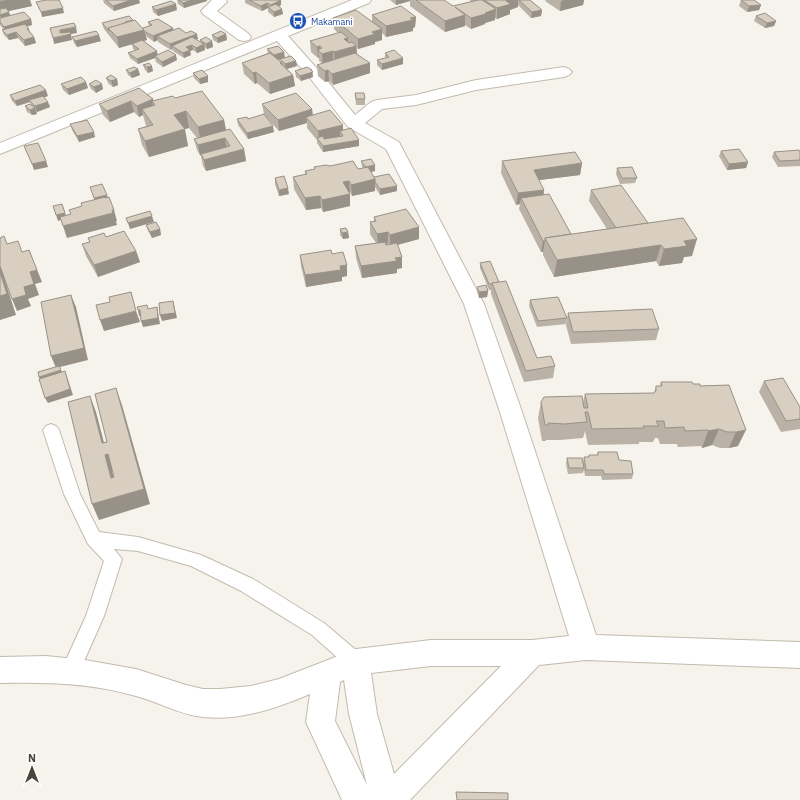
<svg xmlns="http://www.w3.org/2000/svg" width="800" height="800" font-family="'IBM Plex Sans',sans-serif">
  <rect width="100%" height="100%" fill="#f6f3ec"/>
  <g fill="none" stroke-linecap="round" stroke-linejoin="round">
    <g stroke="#c2bbae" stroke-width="2">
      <path id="service" d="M51 424 56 426 59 430 80 494 99 532 138 537 201 555 253 579 324 623 363 656 365 662 363 668 356 671 349 668 312 635 241 591 191 566 138 551 114 549 122 559 104 616 77 677 70 680 63 677 61 671 86 616 104 561 88 544 64 494 43 430 46 426Z"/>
    </g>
    <g stroke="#c2bbae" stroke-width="2">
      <g id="minor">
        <path d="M212 0H226L227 2 217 11 249 34 251 37 249 40 244 41 239 40 203 14 201 11Z"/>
        <path d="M352 0H371L369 3 288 36 320 72 355 115 371 102 377 100 416 95 476 80 564 67 569 69 572 72 569 75 564 77 476 90 416 105 382 109 365 123 399 142 401 146 484 304 521 409 596 635 800 642V668L586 660 539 665 410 800H342L306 722 310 694C277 708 240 721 203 717 180 715 159 702 136 696 92 683 45 682 0 683V657L46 656 85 660 136 669 186 685 203 689H220L251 686 279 679 356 649 431 640H532L569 636 499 409 464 304 386 149 348 127 310 78 277 41 0 154V143ZM431 666H501L394 774 377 714 371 673ZM344 680 349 714 367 785 335 721 340 682Z"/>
      </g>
    </g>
    <use href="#service" fill="#fff" fill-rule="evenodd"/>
    <use href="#minor" fill="#fff" fill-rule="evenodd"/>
  </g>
  <g fill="#bab2a6">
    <path d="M0 0H30L32 6 8 11 10 15 31 19 32 25 27 26 31 33 34 37 36 43 25 46 18 38 9 40 4 35 2 30 3 29 0 25Z"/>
    <path d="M103 0H139L140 3 114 11 104 3Z"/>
    <path d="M177 0H207V1L184 8 178 4Z"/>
    <path d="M245 0H281V5L279 6 283 14 274 17 268 12V8L262 11 245 3Z"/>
    <path d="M390 0H444L453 6 470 2V0H530L542 10 541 16 531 18 518 5V7L510 10V14L497 19 495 18V20L485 23V24L471 29 465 25V26L445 32 410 6V1L396 5Z"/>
    <path d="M546 0H584L583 5 560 11 545 1Z"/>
    <path d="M741 0 761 5 759 10 747 12 739 6Z"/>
    <path d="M152 7 177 10 158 16 153 12Z"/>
    <path d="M372 15 416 17 415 27 413 28V31L386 37 382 33V40L375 42V44L358 49 357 48V53L370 73 333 85 329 81 325 82 318 76 317 65 322 63 319 61V58H318L311 52 310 41 338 33 334 29 333 18 372 22Z"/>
    <path d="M756 16 776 21 774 26 765 28 754 21Z"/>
    <path d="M148 22 173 28V30L198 39 196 40 201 42 200 40 212 41 213 47 207 49 204 47 205 50 197 53 193 50 190 51 191 55 184 58 173 51 172 49 171 50 158 42V40L154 42 146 36 147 40 144 41 157 51V55L177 60 163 67 156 62 155 58 138 64 130 58 128 53 135 50 133 49 132 44 119 48 104 29 102 23 143 28 149 26Z"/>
    <path d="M226 34 227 40 218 43 213 40 212 35Z"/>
    <path d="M72 37 101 41 77 47 74 43Z"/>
    <path d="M267 49 285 58 278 60 281 62 280 59 296 61 297 66 287 69 293 75 295 86 270 94 257 83 255 84 244 74 242 63 268 53Z"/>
    <path d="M385 53 403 64 382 70 377 65V60L385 58Z"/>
    <path d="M143 65 153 71 148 73 145 70Z"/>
    <path d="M138 69 140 75 132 78 128 75 126 70Z"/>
    <path d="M312 70 313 77 301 81 296 77 295 71Z"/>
    <path d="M193 73 208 76V82L200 84 194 78Z"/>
    <path d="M106 78 117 79 118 85 113 87 108 83Z"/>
    <path d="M61 84 88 88 69 95 63 90Z"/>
    <path d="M89 84 103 89 96 93 91 89Z"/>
    <path d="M355 93 365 99V105H356Z"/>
    <path d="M10 95 48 96 44 97 50 107 37 112 36 111 37 114 32 115 27 112 25 106 31 105 30 102 17 106 12 101Z"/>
    <path d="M175 98 224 120 226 130 244 149 246 161 206 171 203 166 201 156 197 150 194 139 197 138 189 128 184 129 188 146 149 157 142 145 138 129 146 126 143 115 139 117 134 112 110 122 103 115 99 104 153 99V101Z"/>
    <path d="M262 104 312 109 313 115 343 130 359 146 323 152 317 143V140L307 128V123L279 131 267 118 274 132 248 139 238 125 237 119H248L264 114Z"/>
    <path d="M70 124 95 137 79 142 72 130Z"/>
    <path d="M721 151 748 162 746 168 727 170 719 156Z"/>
    <path d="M774 152H800V166L778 167 772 157Z"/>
    <path d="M361 161 375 165V171L371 172 374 177 397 191 380 195 375 187V191L352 196 350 192 349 193 350 206 323 212 321 208 306 210 294 189 293 177 305 175V171L314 170V167L330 166 358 169 363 168 362 167Z"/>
    <path d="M502 161 582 163 580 175 539 180 544 195 571 234 607 229 589 201 591 190 648 223 692 256 684 257 682 263 659 266 656 261 554 277 543 255V252H541L519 209 520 204 516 205 501 173Z"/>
    <path d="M617 168 637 178 635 183 620 184 616 174Z"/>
    <path d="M275 178 289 194 279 196 275 184Z"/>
    <path d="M374 217 419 239 397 245 402 257V268L397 269V273L362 278 356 258 355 246 376 243 370 234V222L374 221Z"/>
    <path d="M146 225 160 229 161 235 152 238 148 231Z"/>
    <path d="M340 229 348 232 349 238 343 239 340 235Z"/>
    <path d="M106 237 136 251 140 262 98 277 86 256 82 244 90 242 88 238Z"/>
    <path d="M332 254 347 276 342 277V281L306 287 301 266 300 255Z"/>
    <path d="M480 263 499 282 537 358 555 366 553 378 524 382 491 294V290H489L480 268Z"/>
    <path d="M477 287 488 291 487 297 479 298 477 292Z"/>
    <path d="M530 300 567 318 566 324 537 327 529 306Z"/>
    <path d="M568 313 659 329 656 340 571 344 566 325Z"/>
    <path d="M764 381 800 407V429L781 432 759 392Z"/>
    <path d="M661 382 693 384 700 386 729 385 738 446 729 448H720L712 445 702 448 701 446 678 447 677 444H660L658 438H655L653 442H639V444L588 445 585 431 583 438 560 440H546V441H542L538 418 541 402H583L585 394 654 393 656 386H660Z"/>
    <path d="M598 452 619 460 633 474 632 479 602 480 601 476H585L584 470 583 473 568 474 566 464 567 458 583 462 584 457H588L589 455H597Z"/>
  </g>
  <g fill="#979187">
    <path d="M8 0H30L32 6 0 13V2Z"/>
    <path d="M131 0H139L140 3 114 11 113 6Z"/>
    <path d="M192 0H207V1L184 8 183 3Z"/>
    <path d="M281 0V5L271 10V5Z"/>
    <path d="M396 0H410V1L396 5Z"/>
    <path d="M509 0H518V7L510 10V14L497 19V8L506 1Z"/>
    <path d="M564 0H584L583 5 560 11 561 1Z"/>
    <path d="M267 3 268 8 262 11 261 6Z"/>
    <path d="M176 4 177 10 158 16 156 10Z"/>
    <path d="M761 5 759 10 747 12 749 6Z"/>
    <path d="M63 8 64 13 42 17 41 12Z"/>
    <path d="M282 9 283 14 274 17V12Z"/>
    <path d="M496 9 495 20 485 23V24L471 29V18Z"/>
    <path d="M542 10 541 16 531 18 532 12Z"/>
    <path d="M9 12 11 18 2 20 0 15Z"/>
    <path d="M465 15V26L445 32V21Z"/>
    <path d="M416 17 415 27 413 28V31L386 37V26Z"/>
    <path d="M31 19 32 25 5 32 4 27Z"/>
    <path d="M776 21 774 26 765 28 767 23Z"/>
    <path d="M76 27 77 33 61 36 60 30Z"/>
    <path d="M173 28 174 34 157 36 158 40 154 42 153 36Z"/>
    <path d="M382 29V40L375 42V44L358 49V39L372 32Z"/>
    <path d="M144 30 147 40 119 48 117 37Z"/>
    <path d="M16 32 18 38 9 40 7 35Z"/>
    <path d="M71 34 72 40 54 44 53 38Z"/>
    <path d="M197 34 198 39 176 48 172 46V49L171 50 170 44Z"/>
    <path d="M226 34 227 40 218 43 217 38Z"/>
    <path d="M99 35 101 41 77 47 75 41Z"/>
    <path d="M34 37 36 43 25 46 24 40Z"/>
    <path d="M348 38V48L356 46 357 56 335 63 334 52 344 39Z"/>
    <path d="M212 41 213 47 207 49 206 44Z"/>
    <path d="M204 44 205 50 197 53 196 48Z"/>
    <path d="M192 45 193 50 190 51 191 55 184 58 183 53 186 47Z"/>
    <path d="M320 46V52L318 50 319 58H318L317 47Z"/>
    <path d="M157 51 158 57 155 56V58L138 64 137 59Z"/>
    <path d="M333 51V62L323 65 322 54Z"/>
    <path d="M284 52 285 58 275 61 274 55Z"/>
    <path d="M176 55 177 60 163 67 162 62Z"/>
    <path d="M403 58V64L382 70V64Z"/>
    <path d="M296 61 297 66 286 69 285 64Z"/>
    <path d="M370 63V73L333 85 332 74Z"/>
    <path d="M152 66 153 71 148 73 147 67Z"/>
    <path d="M138 69 140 75 132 78 130 73Z"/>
    <path d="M311 70H312L313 77 301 81 300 76Z"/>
    <path d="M328 70 329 81 325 82V71Z"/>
    <path d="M256 72 257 83 255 84 253 73Z"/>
    <path d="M293 75 295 86 270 94 269 83Z"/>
    <path d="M208 76V82L200 84 199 79Z"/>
    <path d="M117 79 118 85 113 87 111 81Z"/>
    <path d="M86 82 88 88 69 95 67 89Z"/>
    <path d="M102 84 103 89 96 93 94 87Z"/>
    <path d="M46 90 48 96 31 102 29 100 30 102 17 106 15 101Z"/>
    <path d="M153 99 154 103 152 101 154 110 142 109 143 115 139 117 137 106Z"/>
    <path d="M131 101 134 112 110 122 107 111Z"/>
    <path d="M48 102 50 107 37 112 35 106Z"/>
    <path d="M35 108 37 114 32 115 30 110Z"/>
    <path d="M312 109 313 121 306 117 307 123 279 131 278 120Z"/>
    <path d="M186 111 189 128 178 131 174 115Z"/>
    <path d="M224 120 227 136 201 143 198 127Z"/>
    <path d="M343 125V136L340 131V137L319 141 318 131Z"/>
    <path d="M273 126 274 132 248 139 247 133Z"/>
    <path d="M185 129 188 146 149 157 145 141Z"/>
    <path d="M94 132 95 137 79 142 77 136Z"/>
    <path d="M225 138 227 149 201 154 200 156 198 145Z"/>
    <path d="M359 140V146L323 152V146Z"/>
    <path d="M244 149 246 161 206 171 204 160Z"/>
    <path d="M46 161 48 167 34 170 32 164Z"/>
    <path d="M748 162 746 168 727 170 729 164Z"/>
    <path d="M582 163 580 175 532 181 534 170Z"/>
    <path d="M375 165V171L366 173V167Z"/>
    <path d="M375 179V191L352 196 351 185Z"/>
    <path d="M349 181 350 192 344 194 343 182Z"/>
    <path d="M397 186V191L380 195V189Z"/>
    <path d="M288 188 289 194 279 196V190Z"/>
    <path d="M544 190 543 201 521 198 520 204 516 205 518 193Z"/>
    <path d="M350 194V206L323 212 322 200Z"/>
    <path d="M107 195 109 201 96 204 94 198Z"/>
    <path d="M320 196 321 208 306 210 305 198Z"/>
    <path d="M114 210 117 221H116L117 225 67 238 63 226Z"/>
    <path d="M65 213 67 218 58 221 56 215Z"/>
    <path d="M152 216 154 222 130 229 128 223Z"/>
    <path d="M419 227V239L390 247V235Z"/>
    <path d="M160 229 161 235 152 238 150 232Z"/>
    <path d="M348 232 349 238 343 239 342 233Z"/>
    <path d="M388 232V243L378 246 377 234Z"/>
    <path d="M697 239 692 256 684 257 682 263 659 266 664 249 684 241Z"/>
    <path d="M543 241H545L543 252H541Z"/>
    <path d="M661 245 656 261 554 277 557 260Z"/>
    <path d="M29 250 42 282 35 284 39 295 28 299 31 306 17 311 12 299 30 272Z"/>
    <path d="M136 251 140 262 98 277 94 265Z"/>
    <path d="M402 257V268L397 269V273L362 278 361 266Z"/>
    <path d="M0 265 16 315 0 320Z"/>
    <path d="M347 265V276L342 277V281L306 287 305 275 340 266Z"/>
    <path d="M488 291 487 297 479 298V292Z"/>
    <path d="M71 295 76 307 88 360 56 368 51 356Z"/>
    <path d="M173 301 177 318 162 321 160 315Z"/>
    <path d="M157 307 160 324 143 327 141 321Z"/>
    <path d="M138 310H140L141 316H139Z"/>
    <path d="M136 311 140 322 104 331 100 320Z"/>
    <path d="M61 370 64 376 41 383 39 377Z"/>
    <path d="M65 371 73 395 48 403 45 398Z"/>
    <path d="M116 388 122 405 150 504 99 520 92 504 144 489Z"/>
    <path d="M90 396 96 412 107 454H108L114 470 112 471 118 493 111 478 102 443Z"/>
    <path d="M719 429 712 445 702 448 708 431Z"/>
    <path d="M746 430 738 446 729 448 736 432Z"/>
  </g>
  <g fill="#d8cfc1" stroke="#979187" fill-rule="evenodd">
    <path d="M0 0H8L0 2Z"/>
    <path d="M46 0H59L63 8 41 12 36 2Z"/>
    <path d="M106 0H131L113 6Z"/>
    <path d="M179 0H192L183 3Z"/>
    <path d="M249 0H281L271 5 267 3 261 6Z"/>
    <path d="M416 0H444L453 6 478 0H482L496 9 485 13 486 14 471 18 455 7 465 15 445 21Z"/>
    <path d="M484 0H509L506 1 511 4 497 8Z"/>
    <path d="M519 0H530L542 10 532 12Z"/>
    <path d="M741 0H754L761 5 749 6Z"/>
    <path d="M171 1 176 4 156 10 152 7Z"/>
    <path d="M276 4 282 9 274 12 268 7Z"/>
    <path d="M401 6 416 17 410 18 413 20 386 26 372 15Z"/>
    <path d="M6 8 9 12 0 15V9Z"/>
    <path d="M356 10 382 29 372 32 375 34 358 39 333 18Z"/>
    <path d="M24 12 31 19 4 27 0 22V18Z"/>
    <path d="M765 13 776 21 767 23 756 16Z"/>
    <path d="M129 16 133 20 125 22 126 23 108 28 109 31 102 23Z"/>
    <path d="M158 19 173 28 153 36 144 31 143 28 152 25 148 22Z"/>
    <path d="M135 20 144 30 117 37 108 28Z"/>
    <path d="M74 23 76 27 60 30V33L70 32 71 34 53 38 50 28Z"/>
    <path d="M25 24 29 29H27L34 37 24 40 16 32 7 35 2 30Z"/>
    <path d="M179 28 186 33 191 31 197 34 170 44 157 36Z"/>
    <path d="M96 31 99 35 75 41 72 37Z"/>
    <path d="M221 31 226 34 217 38 212 35Z"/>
    <path d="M341 32 348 38 344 39 349 43 352 42 356 46 334 52 333 51 322 54 318 50 322 48 320 46 317 47 310 41Z"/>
    <path d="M192 37 204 44 196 48 192 45 186 47 190 50 183 53 172 46Z"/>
    <path d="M206 37 212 41 206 44 200 40Z"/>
    <path d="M142 40 157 51 137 59 128 53 139 49 132 44Z"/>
    <path d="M278 46 284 52 274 55 267 49Z"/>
    <path d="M168 50 176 55 162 62 155 56Z"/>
    <path d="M394 50 403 58 382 64 377 60 389 57 385 53Z"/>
    <path d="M270 53 282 63H280L293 75 269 83 256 72 253 73 242 63Z"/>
    <path d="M355 53 370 63 332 74 328 70 325 71 317 65Z"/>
    <path d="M291 56 296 61 285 64 280 59Z"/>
    <path d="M149 63 152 66 147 67 143 65Z"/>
    <path d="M134 67 138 69 130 73 126 70Z"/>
    <path d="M307 67 312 70H311L313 72 300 76 295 71Z"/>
    <path d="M202 70 208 76 199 79 193 73Z"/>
    <path d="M111 75 117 79 111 81 106 78Z"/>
    <path d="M81 77 86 82 67 89 61 84Z"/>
    <path d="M96 80 102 84 94 87 89 84Z"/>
    <path d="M40 85 46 90 15 101 10 95Z"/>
    <path d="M139 88 153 99 137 106 131 101 107 111 99 104Z"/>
    <path d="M202 91 224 120 198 127 186 111 174 115 185 129 145 141 138 129 153 125 142 109 155 105 152 101 173 96 175 98Z"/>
    <path d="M296 93 312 109 278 120 262 104Z"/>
    <path d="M355 93H364L365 99H356Z"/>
    <path d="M43 96 48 102 35 106 29 100Z"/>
    <path d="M30 104 35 108 30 110 25 106Z"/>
    <path d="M330 110 343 125 318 131 306 117Z"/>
    <path d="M264 114 273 126 247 133 237 119 247 117 248 119Z"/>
    <path d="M87 120 94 132 77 136 70 124Z"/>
    <path d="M351 128 359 140 323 146 317 138 323 136 324 139 343 136 340 131Z"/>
    <path d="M230 129 244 149 204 160 201 154 230 146 225 138 198 145 194 139Z"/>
    <path d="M38 143 46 161 32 164 24 146Z"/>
    <path d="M739 149 748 162 729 164 721 151Z"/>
    <path d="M799 150 800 152V160L780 161 774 152Z"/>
    <path d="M575 152 582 163 534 170 544 190 518 193 502 161Z"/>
    <path d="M371 159 375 165 366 167 361 161Z"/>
    <path d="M353 161 358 169 368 167 375 179 351 185 349 181 343 182 350 194 322 200 320 196 305 198 293 177 307 174 305 171 315 169 314 167 326 165 330 166Z"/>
    <path d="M632 167 637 178H622L617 168Z"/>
    <path d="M389 174 397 186 380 189 375 182V179L374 177Z"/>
    <path d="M284 176 288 188 279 190 275 178Z"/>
    <path d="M102 184 107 195 94 198 90 187Z"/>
    <path d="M621 185 648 223 616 228 591 190Z"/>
    <path d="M549 194 571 234 545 238V241H543L521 198Z"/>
    <path d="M105 197V198L109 197 114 210H112L113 213 63 226 60 217 71 214 69 210 82 206 81 203Z"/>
    <path d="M62 204 65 213 56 215 53 206Z"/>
    <path d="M406 209 419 227 390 235 388 232 377 234 370 222 376 221 374 217Z"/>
    <path d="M150 211 152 216 128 223 126 218Z"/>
    <path d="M683 218 697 239 684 241 687 246 664 249 661 245 557 260 545 238Z"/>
    <path d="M156 222 160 229 150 232 146 225Z"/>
    <path d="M346 228 348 232 342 233 340 229Z"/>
    <path d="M124 231 136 251 94 265 82 244 90 242 88 238 104 233 106 237Z"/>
    <path d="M4 236 7 244 18 241 22 252 29 250 37 270 30 272 34 284 24 287 26 295 12 299 0 266V238Z"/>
    <path d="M385 242 386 245 397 243 402 257 395 258 397 261 361 266 355 246Z"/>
    <path d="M331 250 332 254 343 252 347 265 340 266 341 270 305 275 300 255Z"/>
    <path d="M490 261 499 282 492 283 493 284H489L480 263Z"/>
    <path d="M0 272 7 294 0 296Z"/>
    <path d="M506 281 537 358 551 356 555 366 526 371 492 283Z"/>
    <path d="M486 285 488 291 479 292 477 287Z"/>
    <path d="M131 292 136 311 100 320 96 305 110 302 109 297Z"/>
    <path d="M71 295 84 348 51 356 41 302Z"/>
    <path d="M558 297 567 318 538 321 530 300Z"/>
    <path d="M173 301 175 313 160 315 159 303Z"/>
    <path d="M147 305 148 309 157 307 158 318 141 321 140 310H138L137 307Z"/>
    <path d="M652 309 659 329 573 332 568 313Z"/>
    <path d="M59 366 61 370 39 377 38 372Z"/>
    <path d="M65 371 70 389 45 398 39 379Z"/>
    <path d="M783 378 800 407V419L786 421 764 381Z"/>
    <path d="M661 382H692L693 384H700V386L729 385 746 430 736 432H727L719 429 708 431V430L685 431 684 427 665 428 664 421H656L659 426H643L644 428 592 429 588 412H585L587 422 564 424 548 423 549 425H545L541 402 544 397 582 396 584 408H588L585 394 654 393 656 391V386H662Z"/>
    <path d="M116 388 144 489 92 504 68 402 90 396 102 443 107 442 95 394ZM108 454 114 477 111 478 105 455Z"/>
    <path d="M598 452H617L619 460 631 461 633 474H604L603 470H586L584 457H589V455H598Z"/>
    <path d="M567 458H582L584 468H569Z"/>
    <path d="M456 792 508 793V800H457Z"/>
  </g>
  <defs>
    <g id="bus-disc" transform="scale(0.9)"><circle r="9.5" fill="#1a4fb4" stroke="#fff"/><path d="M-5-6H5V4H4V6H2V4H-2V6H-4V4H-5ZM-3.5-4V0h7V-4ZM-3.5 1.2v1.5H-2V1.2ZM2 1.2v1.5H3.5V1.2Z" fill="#fff"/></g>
  </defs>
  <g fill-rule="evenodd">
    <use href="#bus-disc" x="298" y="21"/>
  </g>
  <g text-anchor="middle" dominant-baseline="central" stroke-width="3" stroke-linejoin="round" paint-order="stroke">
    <g font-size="9" fill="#164399" stroke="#fff" text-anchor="start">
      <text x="311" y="21">Makamani</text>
    </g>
  </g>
  <g transform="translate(32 768)" stroke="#ffffff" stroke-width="3" paint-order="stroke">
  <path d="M0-3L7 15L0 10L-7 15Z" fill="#4b4439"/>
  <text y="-6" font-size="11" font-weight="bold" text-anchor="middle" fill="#4b4439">N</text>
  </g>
</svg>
